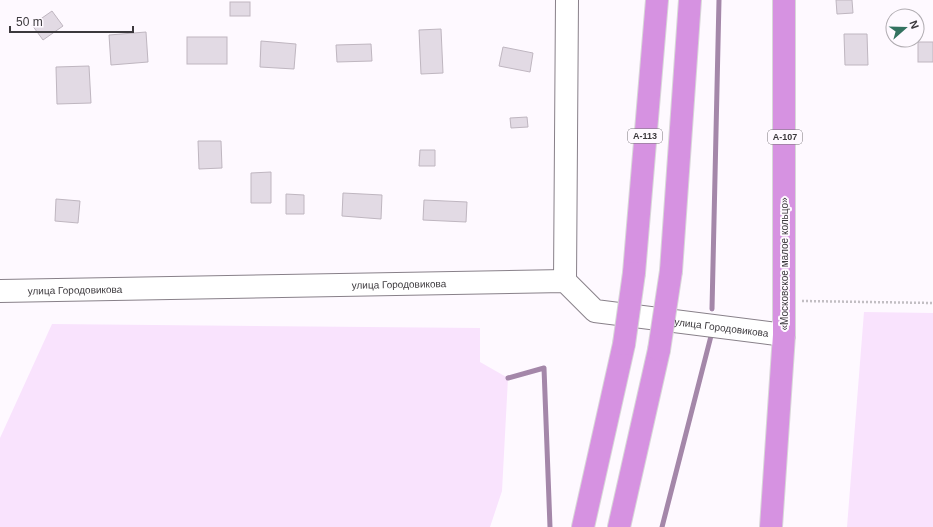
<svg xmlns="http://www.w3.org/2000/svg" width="933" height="527" font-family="Arial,sans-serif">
  <rect width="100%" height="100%" fill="#fef9ff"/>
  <g fill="#f9e3fd">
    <path d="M864 312 933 313V527H847Z"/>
    <path d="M52 324 480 328V362L508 378 502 491 490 527H0V438Z"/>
  </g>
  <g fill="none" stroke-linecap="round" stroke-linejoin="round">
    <g stroke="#a487a9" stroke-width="5">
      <path d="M712 309 719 0"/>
      <path d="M508 378 544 368 550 527"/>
      <path d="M662 527 711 336"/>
    </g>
  </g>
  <g fill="#e2dae4" stroke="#bfb6c0">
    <path d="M836 0H852L853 13 837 14Z"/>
    <rect x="230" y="2" width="20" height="14"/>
    <path d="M52 11 63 26 43 40 32 25Z"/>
    <path d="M441 29 443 73 421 74 419 30Z"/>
    <path d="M146 32 148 62 111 65 109 35Z"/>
    <path d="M844 34H867L868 65H845Z"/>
    <rect x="187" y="37" width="40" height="27"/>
    <path d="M261 41 296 44 294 69 260 67Z"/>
    <rect x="918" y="42" width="15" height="20"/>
    <path d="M371 44 372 61 337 62 336 45Z"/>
    <path d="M503 47 533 53 530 72 499 66Z"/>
    <path d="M89 66 91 103 57 104 56 67Z"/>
    <path d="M527 117 528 127 511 128 510 118Z"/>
    <path d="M198 141H221L222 168 199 169Z"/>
    <path d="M420 150H435V166H419Z"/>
    <path d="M271 172V203H251V173Z"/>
    <path d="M343 193 382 195 381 219 342 216Z"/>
    <path d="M286 194 304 195V214H286Z"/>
    <path d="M56 199 80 201 78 223 55 221Z"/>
    <path d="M424 200 467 202 466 222 423 220Z"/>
  </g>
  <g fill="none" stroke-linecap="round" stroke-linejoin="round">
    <g stroke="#888089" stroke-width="24">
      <g id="minor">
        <path d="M565 281 567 0"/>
        <path id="s1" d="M0 291 565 281 595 311 784 335"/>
      </g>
    </g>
    <g stroke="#d8d7d8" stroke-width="24">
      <g id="highway">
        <path d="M671 271 690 0"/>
        <path d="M634 273 657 0"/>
        <path d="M583 527 624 344"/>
        <path d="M619 527 659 350"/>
        <path d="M771 527 784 335V0"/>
      </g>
    </g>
    <path stroke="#c2bec3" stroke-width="2.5" stroke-dasharray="2 2" stroke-linecap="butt" d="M802 301 933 303"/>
    <use href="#minor" stroke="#fff" stroke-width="22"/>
    <use href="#highway" stroke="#d692e1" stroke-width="22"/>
    <g stroke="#d8d7d8" stroke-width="24" stroke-linecap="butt">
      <g id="highway-bridge">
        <path d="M624 344 634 273"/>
        <path d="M659 350 671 271"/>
      </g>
    </g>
    <use href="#highway-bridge" stroke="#d692e1" stroke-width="22"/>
  </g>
  <g text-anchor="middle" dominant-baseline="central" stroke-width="4" stroke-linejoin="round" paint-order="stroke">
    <g fill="#fef9ff" stroke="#767377" stroke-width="1">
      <rect x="628" y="129" width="34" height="14" rx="3"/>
      <rect x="768" y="130" width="34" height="14" rx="3"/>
    </g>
    <g font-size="9" font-weight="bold" fill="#3c393d">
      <text x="645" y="136">А-113</text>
      <text x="785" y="137">А-107</text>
    </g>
    <g font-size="10" fill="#3c393d" stroke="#fef9ff">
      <text transform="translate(784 264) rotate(-90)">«Московское малое кольцо»</text>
      <text stroke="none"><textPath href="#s1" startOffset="399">улица Городовикова</textPath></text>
      <text stroke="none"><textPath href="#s1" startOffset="75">улица Городовикова</textPath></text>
      <text stroke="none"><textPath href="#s1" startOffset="735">улица Городовикова</textPath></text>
    </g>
  </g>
  <g transform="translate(905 28) rotate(70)"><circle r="19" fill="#fef9ff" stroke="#b0acb1"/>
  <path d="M0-3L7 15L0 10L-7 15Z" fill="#337260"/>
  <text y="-6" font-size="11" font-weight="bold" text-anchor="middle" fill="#3c393d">N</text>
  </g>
  <path d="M10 26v6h123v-6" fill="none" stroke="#3c393d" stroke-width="2"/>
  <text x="16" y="26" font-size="12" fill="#3c393d" stroke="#fef9ff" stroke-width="3" paint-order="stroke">50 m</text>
</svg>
